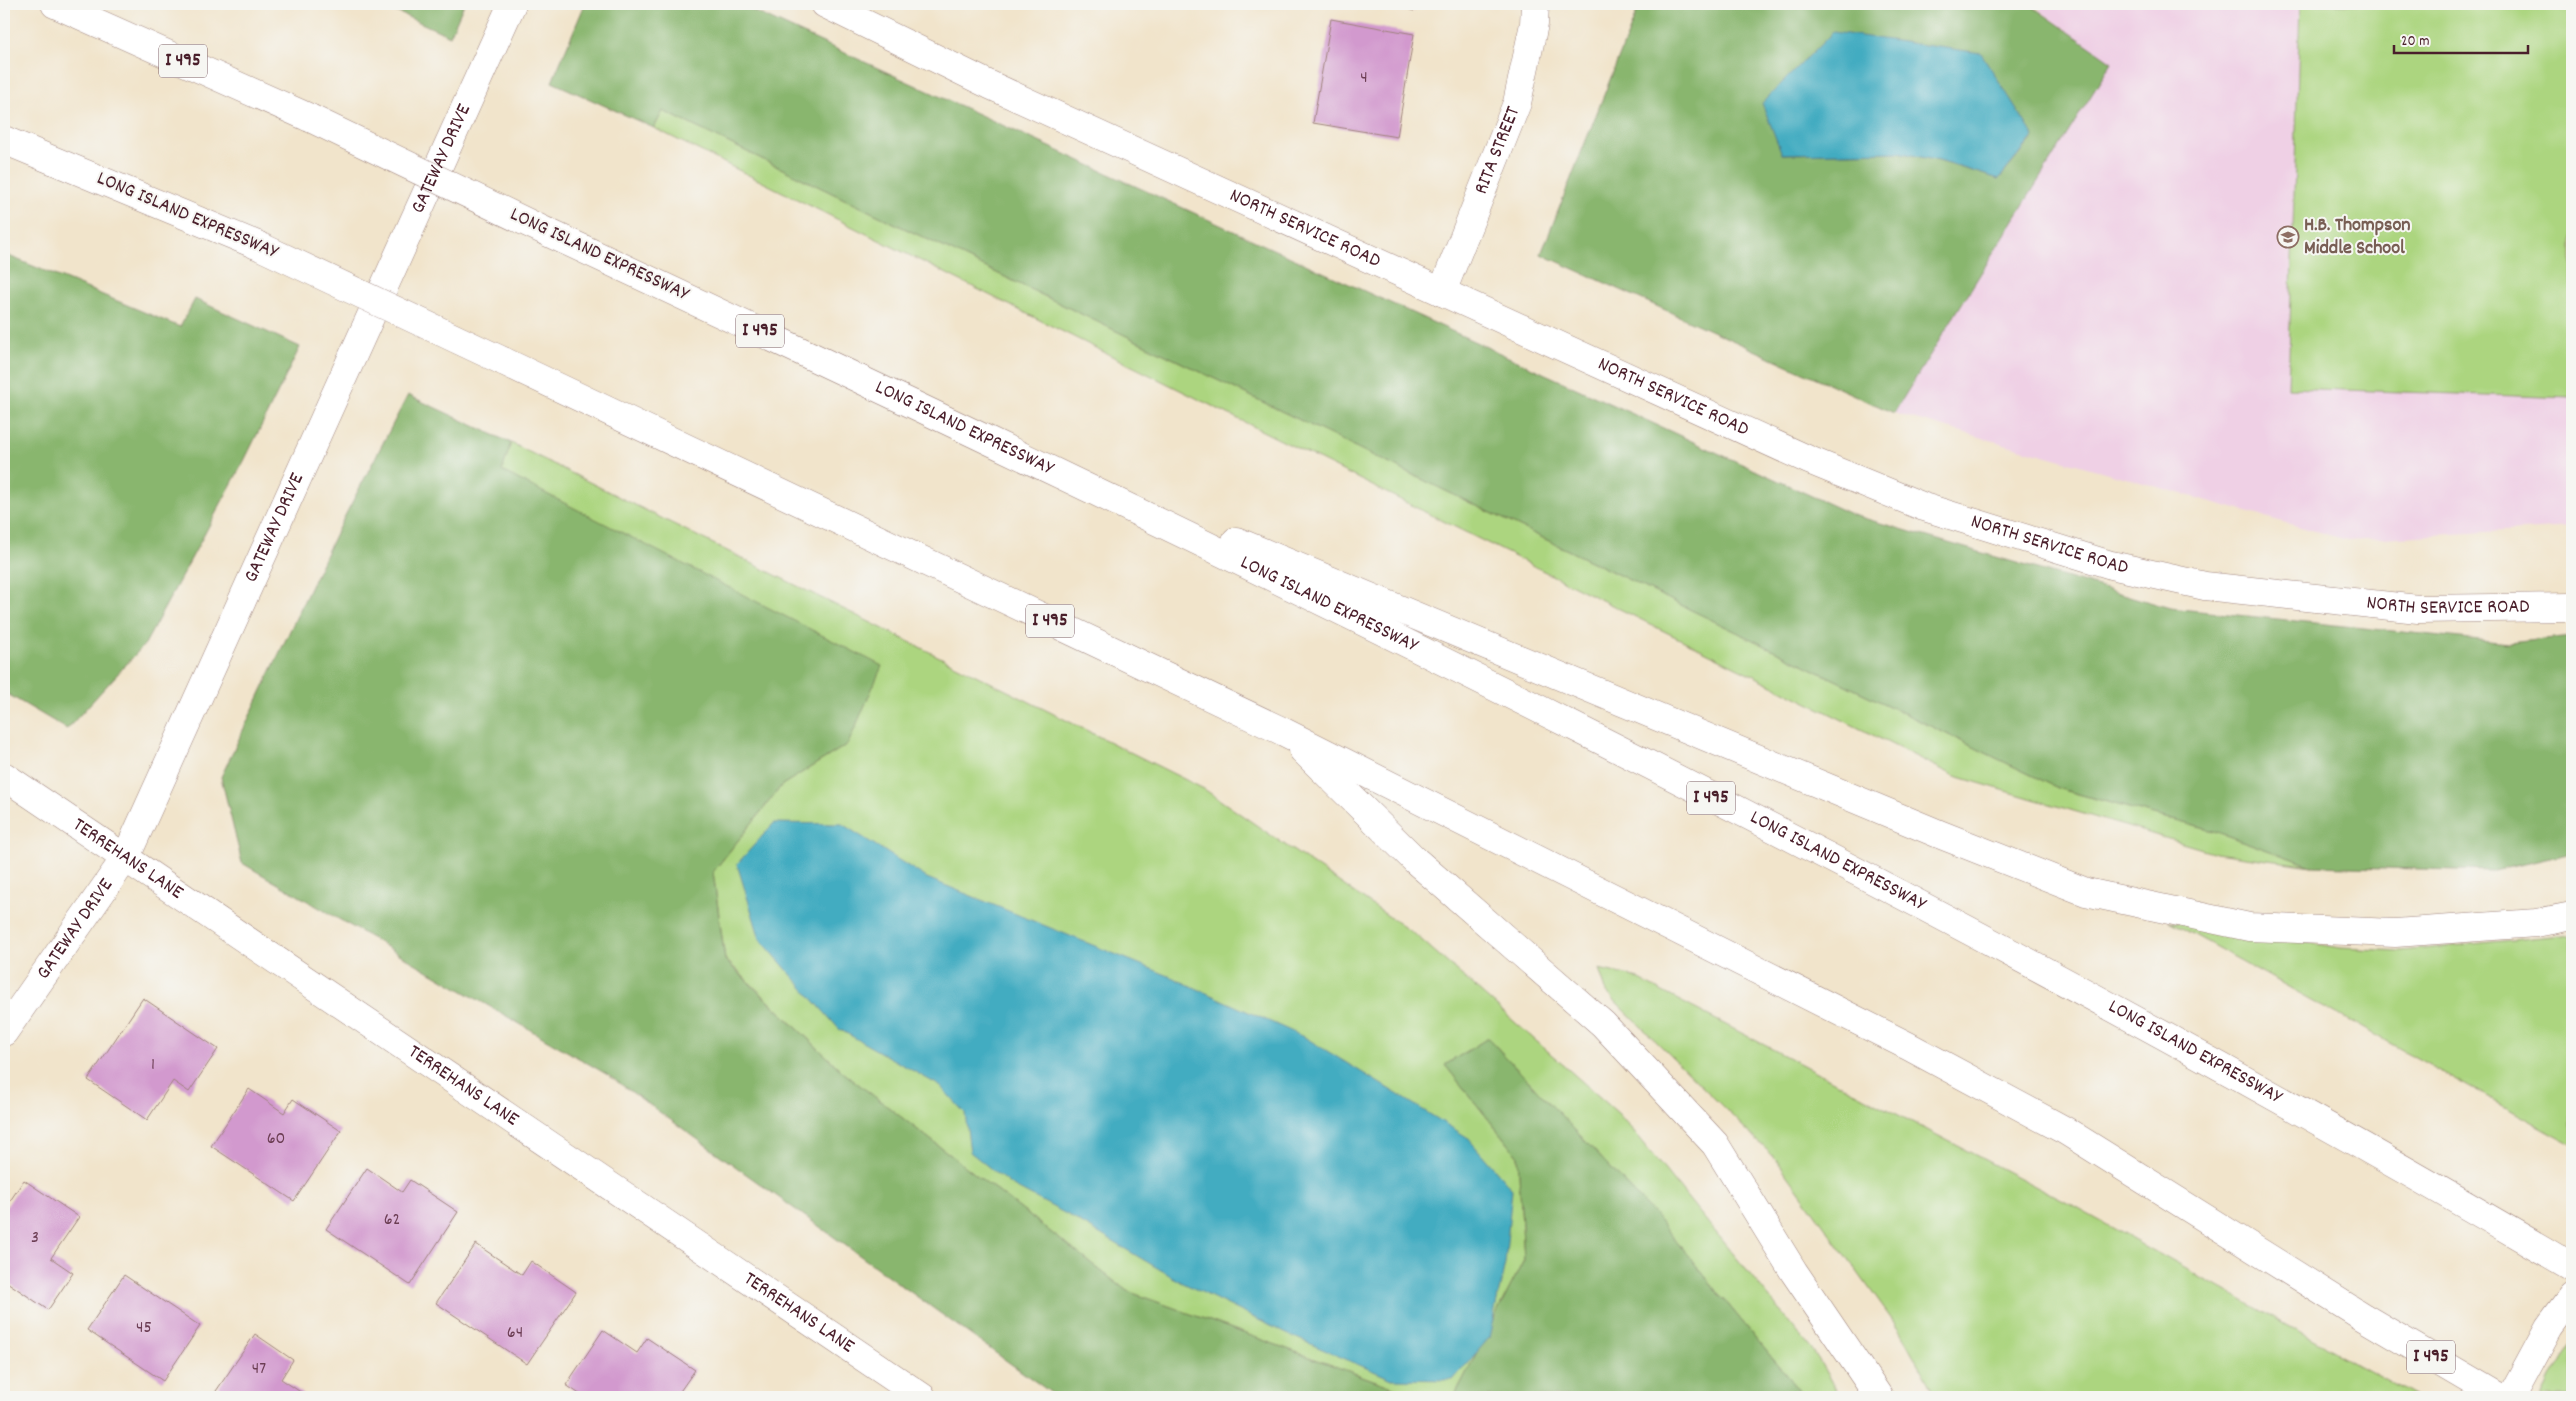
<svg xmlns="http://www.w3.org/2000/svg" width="2576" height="1401" font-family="Dekko,sans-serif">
  <rect width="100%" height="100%" fill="#f6f6f2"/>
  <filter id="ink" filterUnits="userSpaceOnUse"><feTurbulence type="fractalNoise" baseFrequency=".02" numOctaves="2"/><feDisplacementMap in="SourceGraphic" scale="10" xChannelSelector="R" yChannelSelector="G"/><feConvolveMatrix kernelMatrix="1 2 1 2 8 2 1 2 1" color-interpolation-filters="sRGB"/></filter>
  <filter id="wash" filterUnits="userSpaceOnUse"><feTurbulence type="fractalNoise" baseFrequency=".0096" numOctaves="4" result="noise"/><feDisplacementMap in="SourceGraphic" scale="20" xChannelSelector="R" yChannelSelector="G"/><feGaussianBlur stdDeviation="1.12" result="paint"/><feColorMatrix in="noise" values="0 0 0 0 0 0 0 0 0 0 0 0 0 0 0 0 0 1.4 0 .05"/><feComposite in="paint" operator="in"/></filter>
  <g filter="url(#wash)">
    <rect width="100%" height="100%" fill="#f1e4cb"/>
    <path fill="#efd0e5" d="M2044 4H2572V527L2347 540 1894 413 2112 62 2039 10Z"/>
    <g fill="#acd57f" stroke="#7b7a55">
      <path d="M2300 4H2572V398L2288 388Z"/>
      <path d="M663 111 2060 789 2220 833 2312 866 2216 853 1955 776 654 128Z"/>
      <path d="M511 443 1204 789 1417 936 1619 1114 1816 1355 1840 1397H1804L1654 1214 1488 1038 1445 1065 1518 1156 1524 1260 1454 1397H1420L1127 1291 844 1073 725 959 713 872 782 785 848 744 502 470Z"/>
      <path d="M2169 921 2341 948 2401 951 2572 934V1144Z"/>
      <path d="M1599 969 1634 977 2075 1207 2416 1397H1936L1900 1331 1776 1159 1607 993Z"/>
      <path d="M2572 1344V1397H2542L2551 1377Z"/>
    </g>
    <g fill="#89b66e" stroke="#6a6a4c" fill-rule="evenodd">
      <path d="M379 4H464L450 36Z"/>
      <path d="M585 4H738L1853 515 2170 608 2509 643 2572 636V853L2493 871 2312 866 2220 833 2060 789 663 111 654 128 552 82Z"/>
      <path d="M1640 4H2029L2112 62 1894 413 1541 254ZM2034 137 1999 179 1939 161 1898 152 1782 154Z"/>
      <path d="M4 254 180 327 195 299 300 347 244 461 145 644 67 729 4 692Z"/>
      <path d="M408 395 511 443 502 471 882 666 848 744 782 785 713 872 725 960 844 1073 1127 1291 1420 1397H1057L608 1075 242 863 221 777 335 535Z"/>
      <path d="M1488 1038 1654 1214 1804 1397H1454L1524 1260 1518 1156 1445 1065Z"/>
    </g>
    <g fill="#42acc1" stroke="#466676">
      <path d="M1833 32 1981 53 2034 136 1999 179 1939 161 1898 152 1782 154 1762 103Z"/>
      <path d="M774 823 842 824 927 878 1169 976 1306 1038 1467 1137 1512 1189 1505 1264 1489 1338 1453 1380 1392 1379 1287 1334 1181 1282 1068 1215 1011 1185 970 1152 965 1113 940 1086 839 1029 760 939 737 864Z"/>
    </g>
    <g id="blocks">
      <g fill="#d299ce">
        <path d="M1391 4H1417L1414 11Z"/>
        <path d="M1331 19 1414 34 1397 137 1313 123Z"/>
        <path d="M143 998 218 1049 189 1092 173 1081 147 1120 88 1080Z"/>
        <path d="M249 1089 284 1113 293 1099 341 1131 294 1201 211 1146Z"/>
        <path d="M367 1168 402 1192 410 1180 458 1212 410 1285 326 1229Z"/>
        <path d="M24 1180 79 1217 51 1258 73 1273 48 1310 4 1280V1210Z"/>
        <path d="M476 1244 522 1275 531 1261 576 1292 527 1364 436 1303Z"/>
        <path d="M124 1275 200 1326 163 1381 87 1330Z"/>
        <path d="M603 1330 637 1353 647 1338 695 1370 676 1397H584L566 1385Z"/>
        <path d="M255 1334 293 1360 281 1379 308 1397H212Z"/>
      </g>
    </g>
  </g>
  <g filter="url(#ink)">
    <use href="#blocks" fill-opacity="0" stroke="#9e827b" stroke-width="1"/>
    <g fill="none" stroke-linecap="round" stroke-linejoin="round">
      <g stroke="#9e827b" stroke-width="29">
        <g id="street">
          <path id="s1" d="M1442 292 1517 103 1534 24 1535 4"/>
          <path id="s2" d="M4 1032 126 857"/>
        </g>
      </g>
      <g stroke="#9e827b" stroke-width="29">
        <g id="secondary">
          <path id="s3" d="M825 4 990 85 1809 460 1924 507 2111 565 2205 586 2418 609 2572 607"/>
          <path id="s4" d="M4 776 922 1397"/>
          <path id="s5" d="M126 857 512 4"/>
        </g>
      </g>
      <g stroke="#9e827b" stroke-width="29">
        <g id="highway">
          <path d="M55 4 310 118"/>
          <path d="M4 140 257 245"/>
          <path id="s6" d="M547 232C1233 553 1919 882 2572 1267"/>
          <path d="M503 361 1284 732 1908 1046 2066 1131 2363 1317 2499 1397"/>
          <path d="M1236 541 1939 834 2086 892 2249 927 2395 933 2536 923 2572 916"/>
          <path d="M1303 750 1416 861 1603 1024 1715 1144 1794 1272 1879 1397"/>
          <path d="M2511 1397 2549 1327 2572 1296"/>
        </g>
      </g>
      <use href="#street" stroke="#fff" stroke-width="28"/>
      <use href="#secondary" stroke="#fff" stroke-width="28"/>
      <use href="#highway" stroke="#fff" stroke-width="28"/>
      <g stroke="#9e827b" stroke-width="29" stroke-linecap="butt">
        <g id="highway-bridge">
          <path d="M310 118 547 232"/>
          <path d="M257 245 503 361"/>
        </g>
      </g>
      <use href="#highway-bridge" stroke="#fff" stroke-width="28"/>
    </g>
  </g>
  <defs>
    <g id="school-ring" transform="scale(1.125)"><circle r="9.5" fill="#f6f6f2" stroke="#8d6e63" stroke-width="1.5"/><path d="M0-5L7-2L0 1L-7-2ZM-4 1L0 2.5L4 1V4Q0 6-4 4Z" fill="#8d6e63"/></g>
  </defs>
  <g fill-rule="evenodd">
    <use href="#school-ring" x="2288" y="237"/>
  </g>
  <g text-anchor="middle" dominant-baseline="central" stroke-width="4" stroke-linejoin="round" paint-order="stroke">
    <g font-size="18" fill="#6c3e54">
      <text x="1364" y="78">4</text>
      <text x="153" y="1065">1</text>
      <text x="276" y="1139">60</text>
      <text x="392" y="1220">62</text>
      <text x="35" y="1238">3</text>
      <text x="144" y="1328">45</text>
      <text x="515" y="1333">64</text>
      <text x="259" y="1369">47</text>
    </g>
    <g fill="#f6f6f2" stroke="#7e6067" stroke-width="1">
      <rect x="159" y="44.5" width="48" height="33" rx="4"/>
      <rect x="736" y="314.5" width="48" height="33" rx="4"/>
      <rect x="1026" y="604.5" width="48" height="33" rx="4"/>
      <rect x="1687" y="781.5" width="48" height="33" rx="4"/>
      <rect x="2407" y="1340.5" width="48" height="33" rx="4"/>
    </g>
    <g font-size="19" font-weight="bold" fill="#4a1f2b">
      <text x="183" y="61">I 495</text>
      <text x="760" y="331">I 495</text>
      <text x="1050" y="621">I 495</text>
      <text x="1711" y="798">I 495</text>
      <text x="2431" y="1357">I 495</text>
    </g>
    <g font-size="20" fill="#4a1f2b" stroke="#f6f6f2">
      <text stroke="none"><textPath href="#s1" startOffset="152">RITA STREET</textPath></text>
      <text stroke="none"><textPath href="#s5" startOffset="766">GATEWAY DRIVE</textPath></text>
      <text transform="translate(187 216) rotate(23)">LONG ISLAND EXPRESSWAY</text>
      <text stroke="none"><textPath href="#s3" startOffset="530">NORTH SERVICE ROAD</textPath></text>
      <text transform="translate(599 255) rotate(25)">LONG ISLAND EXPRESSWAY</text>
      <text stroke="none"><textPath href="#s3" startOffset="935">NORTH SERVICE ROAD</textPath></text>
      <text stroke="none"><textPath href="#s6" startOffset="461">LONG ISLAND EXPRESSWAY</textPath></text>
      <text stroke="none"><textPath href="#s5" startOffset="361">GATEWAY DRIVE</textPath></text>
      <text stroke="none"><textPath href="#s3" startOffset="1340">NORTH SERVICE ROAD</textPath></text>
      <text stroke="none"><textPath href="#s6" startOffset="866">LONG ISLAND EXPRESSWAY</textPath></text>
      <text stroke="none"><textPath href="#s3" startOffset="1745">NORTH SERVICE ROAD</textPath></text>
      <text stroke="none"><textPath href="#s4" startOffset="149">TERREHANS LANE</textPath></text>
      <text stroke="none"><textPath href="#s6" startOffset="1436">LONG ISLAND EXPRESSWAY</textPath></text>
      <text stroke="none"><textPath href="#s2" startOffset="125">GATEWAY DRIVE</textPath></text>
      <text stroke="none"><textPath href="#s6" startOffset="1841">LONG ISLAND EXPRESSWAY</textPath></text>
      <text stroke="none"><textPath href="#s4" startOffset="554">TERREHANS LANE</textPath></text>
      <text stroke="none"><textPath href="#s4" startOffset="959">TERREHANS LANE</textPath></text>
    </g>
    <g font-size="20" font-weight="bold" fill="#785e54" stroke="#f6f6f2" text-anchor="start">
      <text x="2304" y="226">H.B. Thompson<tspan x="2304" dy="23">Middle School</tspan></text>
    </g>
  </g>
  <rect width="2576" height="1401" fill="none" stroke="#f6f6f2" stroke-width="20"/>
  <path d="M2394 45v8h134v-8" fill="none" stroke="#4a1f2b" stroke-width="2.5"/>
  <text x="2401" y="45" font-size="15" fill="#4a1f2b" stroke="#f6f6f2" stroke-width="4" paint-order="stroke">20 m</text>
</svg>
